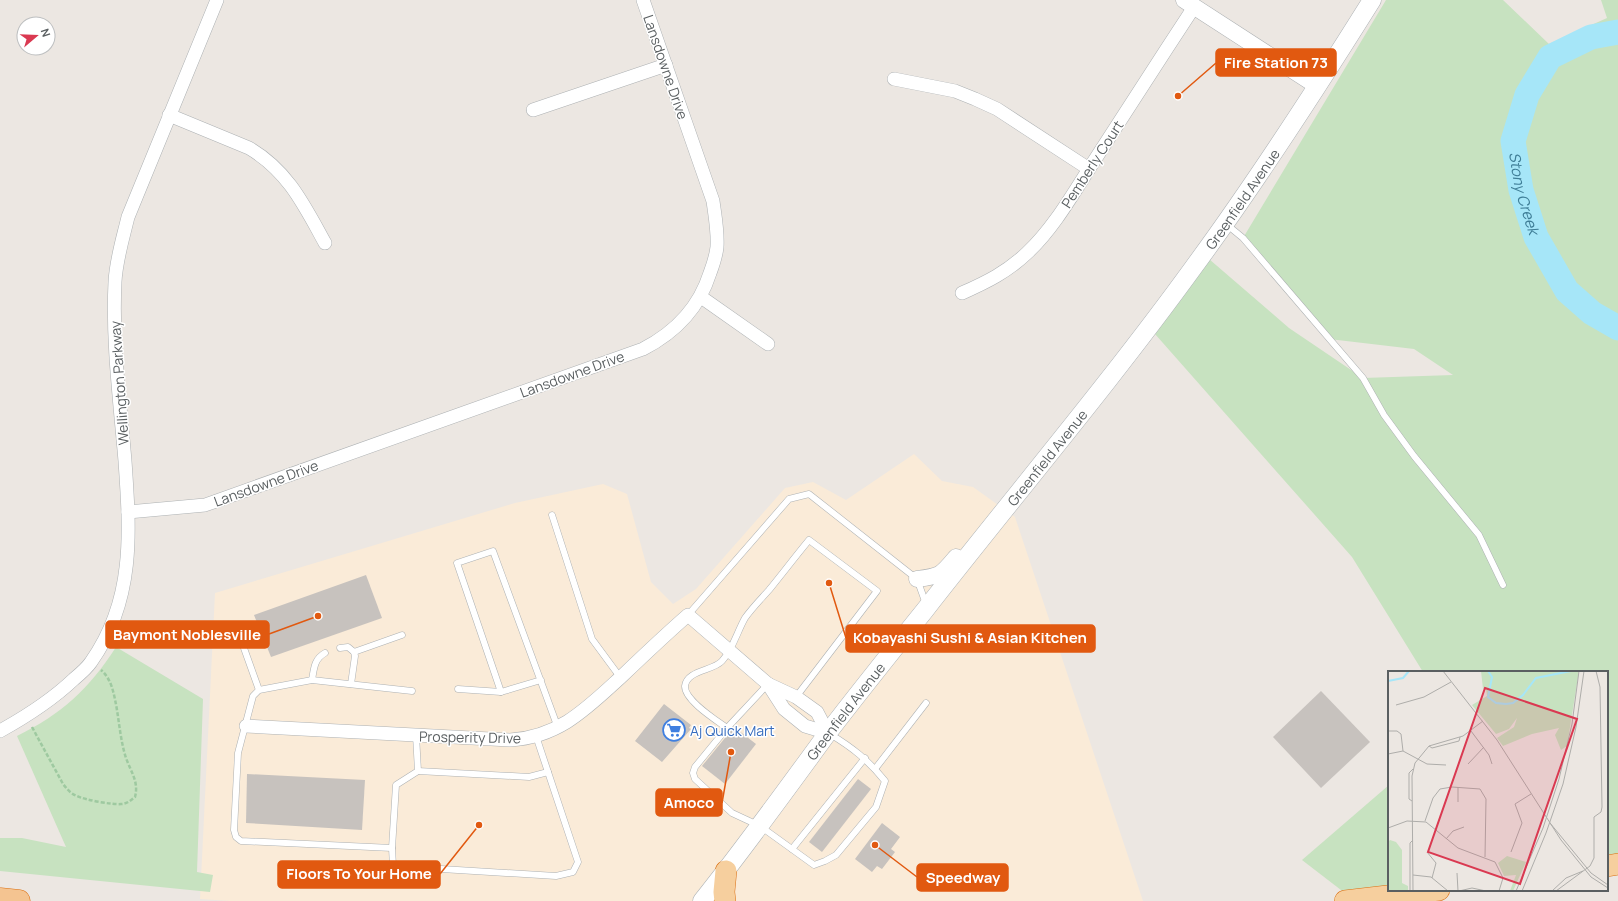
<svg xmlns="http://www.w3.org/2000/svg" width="1618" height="901" font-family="Manrope,sans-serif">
  <rect width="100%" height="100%" fill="#ece7e2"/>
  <path fill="#faebd8" d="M914 454 942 481 973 487 1015 517 1143 901H230L200 899 215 593 515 503 603 484 627 494 651 582 673 604 696 589 785 488 813 482 846 500Z"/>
  <g fill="#c7e2c0">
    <path d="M1386 0H1503L1549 44 1607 18 1601 0H1618V864L1607 866V672H1423L1352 557 1155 334 1209 259 1289 328 1363 378 1453 375 1414 349 1329 339 1243 238Z"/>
    <path d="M116 647 203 699 197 872 213 875 210 892 0 871V838H22L66 847 17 736C62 714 89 689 116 647Z"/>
    <path d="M1389 785V890L1354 900 1302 860Z"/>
  </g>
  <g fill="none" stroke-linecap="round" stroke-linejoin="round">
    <path stroke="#a6e6f8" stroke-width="25" id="s1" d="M1618 32 1591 37 1550 57 1527 95 1513 141 1521 190 1536 237 1567 291 1592 313 1618 328"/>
  </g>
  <g fill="#c7c2be">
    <path d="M366 575 382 618 271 657 254 615Z"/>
    <path d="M1321 691 1370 742 1321 788 1273 737Z"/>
    <path d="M664 704 691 725 689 728 691 729 662 762 635 741Z"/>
    <path d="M734 727 756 744 725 784 702 766Z"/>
    <path d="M247 774 365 780 362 830 246 823Z"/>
    <path d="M858 779 871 789 822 852 809 842Z"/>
    <path d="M882 823 900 837 891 849 895 852 882 869 877 866 872 872 855 859Z"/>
  </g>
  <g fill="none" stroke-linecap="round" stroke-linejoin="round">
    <g stroke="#adb1b3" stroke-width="7">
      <g id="service">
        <path d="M1226 224 1243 238 1363 378 1384 415 1414 456 1479 535 1503 585"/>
        <path d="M552 515 592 639 620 677"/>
        <path d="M688 615 789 499 809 494 917 579 926 604"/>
        <path d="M240 637 259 690"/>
        <path d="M340 648 348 647 354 652 355 656 351 684"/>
        <path d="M354 652 402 635"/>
        <path d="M312 680C314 669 314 659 325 653"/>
        <path d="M541 680 501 692 457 563 493 551 558 728"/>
        <path d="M768 684 727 728 695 767 693 773 695 779 732 813 760 826 814 865 825 861 836 855 876 807 885 781C868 760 853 748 830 734"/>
        <path d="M458 689 501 692"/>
        <path d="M727 728C716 720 684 700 685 686 687 670 713 671 722 661 733 649 737 632 745 618 752 608 761 599 769 590 782 574 795 557 809 540L877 591 796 697"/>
        <path d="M416 735 418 771 396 785 392 848 393 866 556 876 573 872 578 862 536 736"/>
        <path d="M875 769 926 703"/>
        <path d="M418 771 529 777 548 772"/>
        <path d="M392 848 241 841 236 837 234 830 238 753 253 696 259 690 312 680 412 691"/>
        <path d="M792 849 865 758"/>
      </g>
    </g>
    <g stroke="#adb1b3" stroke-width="14">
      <g id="minor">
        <path d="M894 79 955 91 975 99 997 109 1089 169"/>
        <path d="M533 110 666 65"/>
        <path d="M169 115 249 148C288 171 304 205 325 243"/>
        <path d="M962 293C987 282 1007 272 1027 253 1055 227 1075 190 1096 158 1129 107 1161 57 1194 7"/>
        <path d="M701 297 768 344"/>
        <path d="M128 512 205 505 643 349C676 332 699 308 710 273 713 265 716 256 717 247 718 231 715 216 713 201L643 0"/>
        <path d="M768 684 796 697 817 712 828 733"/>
        <path d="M246 726 510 740C559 737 586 709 621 677 643 656 665 635 688 615L768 684 784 709 805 726 828 733"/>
        <path d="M0 731C27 716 52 700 74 679 80 674 87 668 91 662 135 600 130 532 125 461 120 402 112 341 115 282 116 260 123 238 128 217L217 0"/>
      </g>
    </g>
    <g stroke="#adb1b3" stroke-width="17">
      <g id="tertiary">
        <path d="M1184 0 1317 86"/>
        <path d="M917 579C941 576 941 575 956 557"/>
      </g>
    </g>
    <g stroke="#aeb3b6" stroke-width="19">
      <g id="secondary">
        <path id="s2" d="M702 901C745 847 786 790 827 734 859 692 892 651 925 610 1014 496 1108 385 1193 268 1257 181 1315 91 1372 0"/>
      </g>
    </g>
    <g stroke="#db7012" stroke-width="22">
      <g id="trunk">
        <path d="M1607 866 1618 864"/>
        <path d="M725 901 724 892 726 871"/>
        <path d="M1345 901 1439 890"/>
      </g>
    </g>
    <g stroke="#db7012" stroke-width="23">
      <path id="motorway" d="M0 899 19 901"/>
    </g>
    <path stroke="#9ec9a0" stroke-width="2.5" stroke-dasharray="4 2" stroke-linecap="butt" d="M32 727 63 784C67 789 71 794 77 796 85 800 113 805 121 804 127 804 131 800 135 797 139 782 131 772 126 758 119 736 119 713 113 691 111 683 107 675 101 670"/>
    <use href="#service" stroke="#fff" stroke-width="6"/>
    <use href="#minor" stroke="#fff" stroke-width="13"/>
    <use href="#tertiary" stroke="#fff" stroke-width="16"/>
    <use href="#secondary" stroke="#fff" stroke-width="18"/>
    <use href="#trunk" stroke="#f6cf9e" stroke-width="21"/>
    <use href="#motorway" stroke="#f4c491" stroke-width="22"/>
  </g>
  <defs>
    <g id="supermarket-ring" transform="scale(1.15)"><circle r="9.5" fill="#fff" stroke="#3f7fe0" stroke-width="1.5"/><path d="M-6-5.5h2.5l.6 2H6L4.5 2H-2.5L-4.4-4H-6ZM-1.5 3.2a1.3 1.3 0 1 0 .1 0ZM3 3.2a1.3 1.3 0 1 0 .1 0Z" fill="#3f7fe0"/></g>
  </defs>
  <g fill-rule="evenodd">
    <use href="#supermarket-ring" x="674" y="730"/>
  </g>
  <g text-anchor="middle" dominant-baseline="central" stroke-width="3" stroke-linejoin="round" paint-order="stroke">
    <g font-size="14" fill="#5a5f61" stroke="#fff">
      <text transform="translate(666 67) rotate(71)">Lansdowne Drive</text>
      <text transform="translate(1092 164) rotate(-57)">Pemberly Court</text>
      <text stroke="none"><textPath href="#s2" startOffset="886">Greenfield Avenue</textPath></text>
      <text transform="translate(572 374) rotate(-20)">Lansdowne Drive</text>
      <text transform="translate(119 383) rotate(-94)">Wellington Parkway</text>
      <text stroke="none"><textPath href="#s2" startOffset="562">Greenfield Avenue</textPath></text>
      <text transform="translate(266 483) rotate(-20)">Lansdowne Drive</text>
      <text stroke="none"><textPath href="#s2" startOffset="238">Greenfield Avenue</textPath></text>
      <text transform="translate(470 737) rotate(1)">Prosperity Drive</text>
    </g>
    <g font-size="14" fill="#366cbe" stroke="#fff" text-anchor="start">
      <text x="690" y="730">Aj Quick Mart</text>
    </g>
    <g font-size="15" font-style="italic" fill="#3f7e97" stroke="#fff">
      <text stroke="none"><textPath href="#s1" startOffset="219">Stony Creek</textPath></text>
    </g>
  </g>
  <g transform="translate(1388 671)">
    <rect width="220" height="220" fill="#ece7e2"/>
    <path d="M93 0H191L179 75 173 79 167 64 171 57 144 63 115 75 109 67 126 56 129 47 121 58 108 63 84 34 99 25 98 18H95ZM2 169 8 171 14 179V212L20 215V220H0V171ZM119 185 138 191 125 220H122L128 204 116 205 110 192Z" fill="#c7e2c0"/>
    <path fill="none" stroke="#a6e6f8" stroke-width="2" d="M100 0 104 6 100 26 108 32 118 33 125 32 135 24 148 7 183 0M0 10 15 7 21 0"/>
    <path fill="none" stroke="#aeadaa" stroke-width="1" d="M55 0 109 69 173 169 203 206 220 217M8 34 36 26 63 11M0 60H9L13 63 15 80M83 60 101 84 104 93M41 75 44 77 71 70 72 66M0 83 15 80 39 93 58 94M80 93 96 76M24 130 21 128V102L25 98M70 131V116M37 150 45 127 52 118 64 116 92 118 98 128 97 186M162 152 203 202 220 214M0 157 19 150 38 151 70 177 107 191 115 207 111 220M58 168 65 160 76 156M39 181 48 192 44 207M123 181 134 152 127 133 143 123M69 202 70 220M25 204 43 206 60 220M22 220V172L25 169M25 220 24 105 27 92 41 75 75 65 95 50M71 220 84 217 98 220M128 220 155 157 171 108 184 53 191 0M134 220 158 162 175 113 188 56 196 0M164 220 178 207 195 200M168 220 202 195 206 187V146L213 141 214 136 212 16 208 0"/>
    <path fill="#da3951" fill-opacity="0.15" stroke="#da3951" stroke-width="2" d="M97 17 189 48 132 213 40 181Z"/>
    <rect width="220" height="220" fill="none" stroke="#5a5f61" stroke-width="2"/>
  </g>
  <path fill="none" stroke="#e15910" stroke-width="1.5" d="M1178 96L1216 63M318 616L269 634M829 583L846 638M731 752L722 803M479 825L440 874M875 845L917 877"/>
  <g fill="#e15910" stroke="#fff" stroke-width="1.5">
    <circle cx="1178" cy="96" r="4"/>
    <circle cx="318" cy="616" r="4"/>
    <circle cx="829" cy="583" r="4"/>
    <circle cx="731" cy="752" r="4"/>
    <circle cx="479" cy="825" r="4"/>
    <circle cx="875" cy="845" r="4"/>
  </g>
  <g fill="#e15910" stroke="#e15910" stroke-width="1.5">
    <rect x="1216" y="49" width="120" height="27" rx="4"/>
    <rect x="106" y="621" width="163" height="27" rx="4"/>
    <rect x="846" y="625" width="249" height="27" rx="4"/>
    <rect x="656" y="789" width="66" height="27" rx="4"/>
    <rect x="278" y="861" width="162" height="27" rx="4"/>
    <rect x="917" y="864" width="91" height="27" rx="4"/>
  </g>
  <g font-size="15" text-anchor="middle" font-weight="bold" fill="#fff">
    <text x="1276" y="68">Fire Station 73</text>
    <text x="187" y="640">Baymont Noblesville</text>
    <text x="970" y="643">Kobayashi Sushi &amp; Asian Kitchen</text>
    <text x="689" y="808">Amoco</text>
    <text x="359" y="879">Floors To Your Home</text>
    <text x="963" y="883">Speedway</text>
  </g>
  <g transform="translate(36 36) rotate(71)"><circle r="19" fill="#ffffff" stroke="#bdbfc0"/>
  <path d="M0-3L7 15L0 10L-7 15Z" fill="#da3951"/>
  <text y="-6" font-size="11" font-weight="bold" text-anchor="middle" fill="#5a5f61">N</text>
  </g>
</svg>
